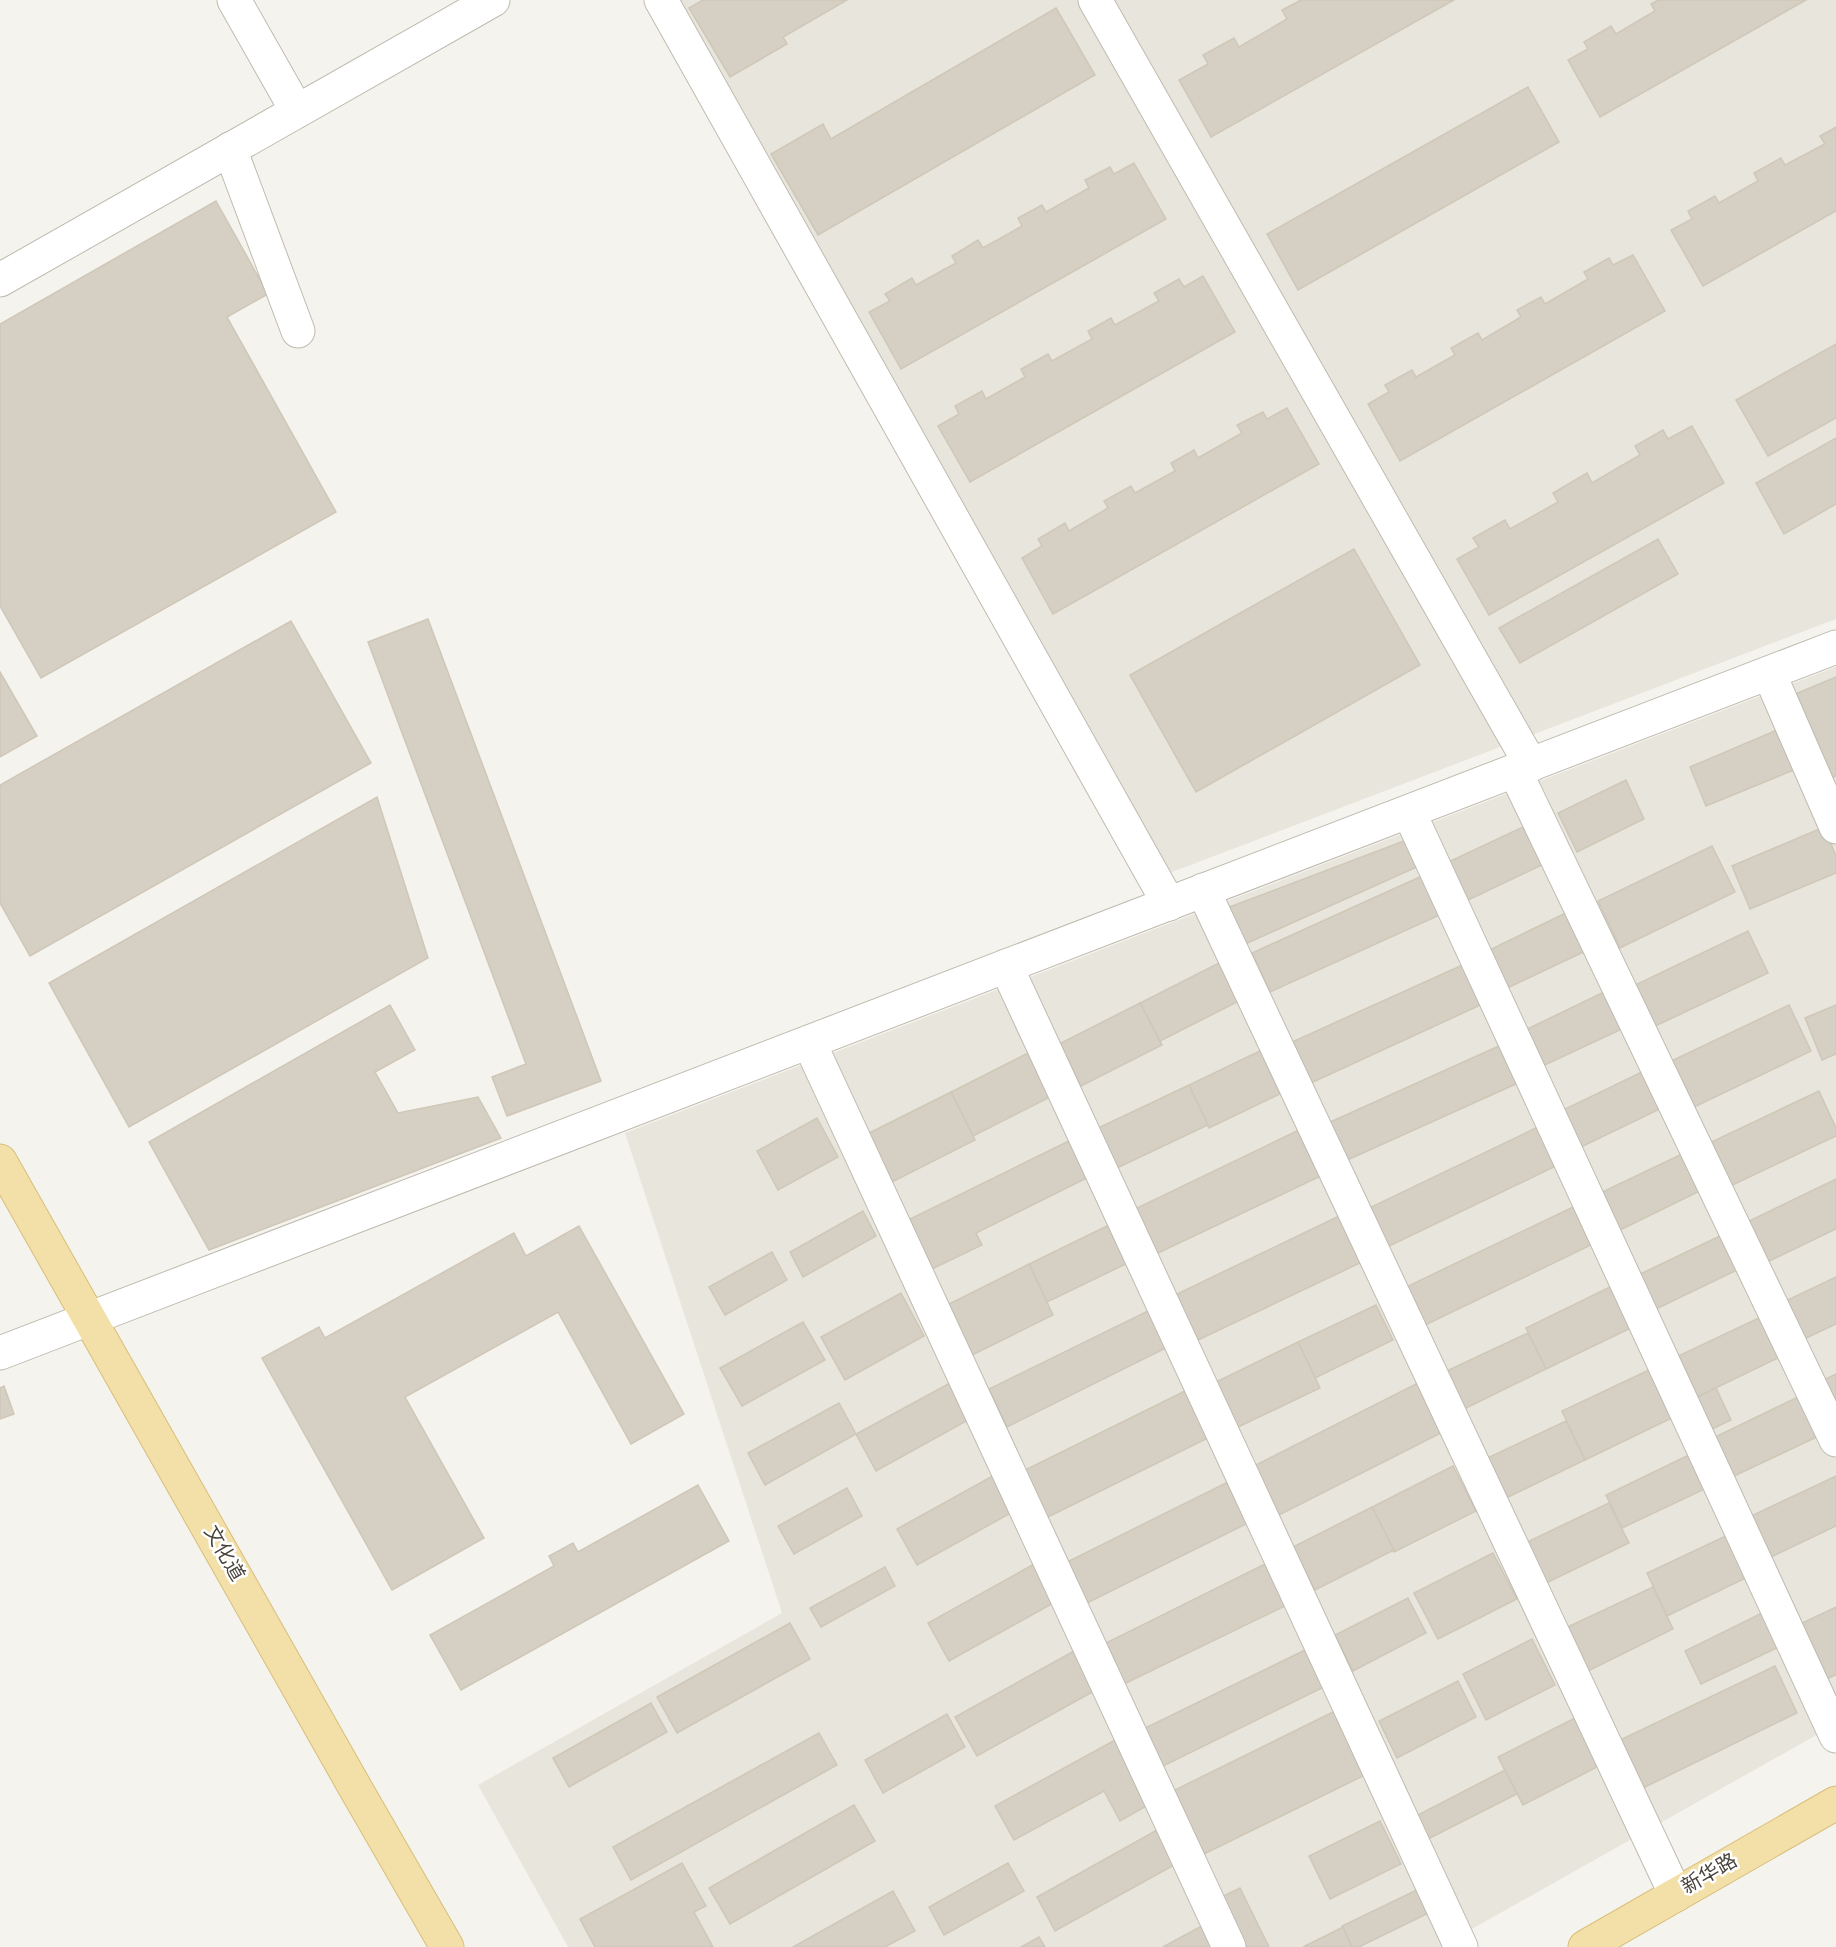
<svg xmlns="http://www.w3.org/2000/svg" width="1836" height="1947" font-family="Overpass,'Noto Sans SC',sans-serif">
  <rect width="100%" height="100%" fill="#f5f3ed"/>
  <g fill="#e8e5dc">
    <path d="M678 0H1836V619L1167 874Z"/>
    <path d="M1836 667V1724L1440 1947H568L478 1785 782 1613 625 1133Z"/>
  </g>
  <g fill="#d5cfc4" stroke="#cfc7b8" stroke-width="1.5">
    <path d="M703 0H847L783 37 787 44 730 77 689 8Z"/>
    <path d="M1301 0H1454L1211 137 1179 80 1208 64 1203 55 1234 38 1239 47 1287 19 1282 10Z"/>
    <path d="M1658 0H1806L1600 117 1568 60 1588 49 1584 42 1611 26 1616 34 1655 11 1651 4Z"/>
    <path d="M1056 8 1095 75 818 235 771 154 823 124 831 139Z"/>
    <path d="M1528 87 1559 142 1298 290 1267 234Z"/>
    <path d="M1836 127V211L1703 286 1671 230 1692 219 1688 211 1715 196 1719 203 1758 181 1754 173 1781 158 1785 165 1825 144 1820 136Z"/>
    <path d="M1134 163 1166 219 901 369 869 312 890 301 885 294 912 278 916 285 956 263 952 256 978 240 983 248 1022 226 1018 218 1042 205 1046 212 1089 188 1085 180 1110 167 1114 174Z"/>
    <path d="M216 201 268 294 227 317 336 512 41 678 0 606V324Z"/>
    <path d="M1633 255 1665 311 1400 461 1368 404 1389 392 1385 385 1412 370 1416 377 1455 355 1451 348 1478 333 1482 340 1521 317 1517 310 1541 297 1545 304 1588 279 1584 272 1609 258 1613 265Z"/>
    <path d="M1203 276 1235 332 970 482 938 426 959 414 955 406 982 391 986 399 1025 377 1021 369 1048 354 1052 361 1092 339 1088 331 1111 318 1115 325 1159 301 1154 293 1179 279 1184 287Z"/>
    <path d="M1836 344V418L1768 456 1736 400Z"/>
    <path d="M1287 408 1319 464 1053 614 1022 558 1042 546 1038 539 1065 523 1069 531 1108 508 1104 501 1131 486 1135 493 1175 471 1171 463 1194 450 1198 458 1242 433 1237 425 1263 412 1267 419Z"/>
    <path d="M1692 426 1724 483 1489 615 1457 559 1479 547 1473 538 1505 520 1510 529 1558 502 1553 493 1587 473 1592 483 1640 455 1635 446 1663 430 1668 439Z"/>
    <path d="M1836 438V504L1784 534 1756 483Z"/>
    <path d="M1658 539 1678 574 1520 663 1499 628Z"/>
    <path d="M1354 549 1420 665 1196 792 1130 675Z"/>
    <path d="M428 619 601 1081 507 1116 492 1077 526 1064 368 642Z"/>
    <path d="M291 621 371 763 30 956 0 903V785Z"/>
    <path d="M0 672 37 736 0 757Z"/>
    <path d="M1836 677V776L1829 779 1793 695Z"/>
    <path d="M1784 727 1801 767 1706 806 1690 767Z"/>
    <path d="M1626 780 1644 819 1577 852 1558 813Z"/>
    <path d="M377 797 428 958 129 1127 49 983Z"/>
    <path d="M1527 825 1546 863 1462 903 1444 864Z"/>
    <path d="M1824 827 1836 856V873L1750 909 1732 866Z"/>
    <path d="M1404 841 1417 867 1243 945 1227 908Z"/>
    <path d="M1712 846 1735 892 1620 948 1598 901Z"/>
    <path d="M1424 875 1442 914 1270 992 1252 953Z"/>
    <path d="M1570 911 1588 950 1501 991 1483 953Z"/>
    <path d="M1748 931 1768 973 1651 1028 1631 987Z"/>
    <path d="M1223 961 1243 999 1160 1041 1140 1003Z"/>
    <path d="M1469 962 1487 1002 1311 1083 1292 1042Z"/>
    <path d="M1604 992 1622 1029 1534 1070 1517 1034Z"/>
    <path d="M1140 1003 1162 1045 1081 1086 1059 1044Z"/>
    <path d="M390 1005 415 1050 375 1072 398 1113 478 1097 501 1138 209 1250 149 1142Z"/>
    <path d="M1789 1005 1811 1051 1690 1109 1667 1063Z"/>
    <path d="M1836 1005V1054L1822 1060 1805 1018Z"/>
    <path d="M1501 1045 1518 1083 1343 1162 1326 1124Z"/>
    <path d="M1266 1048 1286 1091 1209 1128 1189 1085Z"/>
    <path d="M1034 1050 1056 1094 973 1136 951 1092Z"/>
    <path d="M1644 1071 1662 1108 1577 1149 1559 1112Z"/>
    <path d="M1189 1085 1208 1125 1117 1168 1098 1128Z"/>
    <path d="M1819 1091 1836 1128V1136L1726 1188 1705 1145Z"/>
    <path d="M951 1092 975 1140 892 1182 867 1134Z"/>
    <path d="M817 1118 838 1157 778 1190 757 1151Z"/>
    <path d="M1540 1126 1558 1165 1383 1249 1365 1210Z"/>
    <path d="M1301 1129 1323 1175 1156 1254 1135 1209Z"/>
    <path d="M1077 1137 1095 1174 976 1233 982 1245 932 1269 908 1220Z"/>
    <path d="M1684 1153 1702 1190 1614 1233 1596 1195Z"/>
    <path d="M1836 1179V1229L1763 1264 1743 1224Z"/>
    <path d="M1573 1207 1591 1245 1421 1327 1402 1289Z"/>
    <path d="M863 1211 876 1236 803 1277 790 1252Z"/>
    <path d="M1339 1216 1362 1262 1196 1341 1175 1295Z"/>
    <path d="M1113 1223 1132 1261 1047 1302 1029 1264Z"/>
    <path d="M579 1226 684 1414 631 1444 558 1312 405 1397 484 1538 392 1590 262 1358 319 1327 325 1338 514 1233 526 1256Z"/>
    <path d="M1722 1235 1739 1269 1652 1311 1636 1276Z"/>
    <path d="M772 1252 787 1280 725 1315 709 1287Z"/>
    <path d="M1029 1264 1053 1315 970 1356 945 1306Z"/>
    <path d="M1836 1277V1324L1798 1342 1779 1304Z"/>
    <path d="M1614 1285 1633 1327 1546 1369 1526 1328Z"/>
    <path d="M901 1293 924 1336 845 1380 821 1337Z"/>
    <path d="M1376 1305 1393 1340 1315 1378 1298 1342Z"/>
    <path d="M1154 1308 1172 1345 1007 1427 989 1389Z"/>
    <path d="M1763 1316 1782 1356 1693 1399 1674 1358Z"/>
    <path d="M803 1322 825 1360 742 1406 720 1368Z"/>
    <path d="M1528 1333 1546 1369 1458 1412 1440 1374Z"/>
    <path d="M1298 1342 1320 1388 1236 1428 1214 1383Z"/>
    <path d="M1651 1369 1674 1417 1585 1460 1562 1411Z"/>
    <path d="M1836 1374V1419L1819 1382Z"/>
    <path d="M950 1383 970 1419 876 1471 856 1434Z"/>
    <path d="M1418 1383 1443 1432 1277 1516 1252 1467Z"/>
    <path d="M4 1386 14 1414 0 1419V1388Z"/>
    <path d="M1716 1388 1731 1420 1708 1431 1693 1399Z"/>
    <path d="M1185 1391 1208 1438 1044 1519 1021 1472Z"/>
    <path d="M1798 1397 1817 1437 1732 1477 1713 1438Z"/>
    <path d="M839 1403 856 1434 765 1485 748 1453Z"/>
    <path d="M1566 1421 1585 1460 1502 1500 1483 1460Z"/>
    <path d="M1693 1453 1709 1487 1622 1528 1606 1495Z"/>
    <path d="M1453 1466 1476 1511 1394 1552 1372 1507Z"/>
    <path d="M998 1473 1018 1509 917 1565 897 1529Z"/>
    <path d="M1836 1476V1526L1767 1559 1747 1518Z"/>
    <path d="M1228 1482 1248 1523 1085 1604 1065 1563Z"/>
    <path d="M698 1485 729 1541 461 1690 430 1635 554 1566 549 1556 573 1543 578 1552Z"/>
    <path d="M847 1488 862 1516 794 1554 778 1526Z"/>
    <path d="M1609 1503 1629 1543 1542 1585 1523 1544Z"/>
    <path d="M1372 1507 1394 1550 1315 1590 1293 1547Z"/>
    <path d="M1730 1534 1750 1576 1667 1616 1647 1573Z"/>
    <path d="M1493 1553 1517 1599 1438 1639 1414 1593Z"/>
    <path d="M1269 1562 1289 1604 1124 1684 1104 1644Z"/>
    <path d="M1036 1563 1057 1601 949 1661 928 1623Z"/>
    <path d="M885 1567 895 1586 821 1627 810 1608Z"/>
    <path d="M1653 1587 1673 1629 1584 1673 1563 1629Z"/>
    <path d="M1408 1598 1426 1633 1353 1671 1335 1635Z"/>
    <path d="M1836 1607V1675L1824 1680 1798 1625Z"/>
    <path d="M1766 1611 1783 1645 1701 1684 1685 1651Z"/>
    <path d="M790 1623 810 1659 677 1733 657 1697Z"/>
    <path d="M1532 1639 1555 1685 1486 1720 1463 1674Z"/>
    <path d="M1305 1650 1324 1687 1159 1768 1141 1730Z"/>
    <path d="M1074 1651 1096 1690 977 1756 955 1717Z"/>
    <path d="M1775 1666 1797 1713 1643 1788 1620 1740Z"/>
    <path d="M1458 1681 1476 1717 1397 1758 1379 1721Z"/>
    <path d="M651 1703 667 1732 569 1787 553 1758Z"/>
    <path d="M1341 1708 1373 1771 1204 1854 1173 1791Z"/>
    <path d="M947 1714 965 1747 883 1793 865 1760Z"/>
    <path d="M1575 1718 1599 1766 1523 1805 1498 1757Z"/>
    <path d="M819 1733 837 1765 631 1880 613 1847Z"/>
    <path d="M1115 1740 1150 1804 1120 1821 1104 1791 1014 1840 995 1806Z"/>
    <path d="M1505 1770 1517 1794 1426 1840 1414 1817Z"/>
    <path d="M854 1805 875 1841 730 1924 709 1888Z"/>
    <path d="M1380 1821 1401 1864 1330 1899 1309 1856Z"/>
    <path d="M1157 1830 1176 1864 1055 1931 1037 1897Z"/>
    <path d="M682 1863 706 1906 694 1912 713 1947H595L580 1919Z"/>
    <path d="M1008 1863 1024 1891 944 1935 929 1907Z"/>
    <path d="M1425 1886 1437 1909 1359 1947H1352L1342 1926Z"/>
    <path d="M1240 1888 1269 1947H1243L1219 1898Z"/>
    <path d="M893 1891 915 1931 885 1947H793Z"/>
    <path d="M1209 1922 1223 1947H1163Z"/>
    <path d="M1343 1927 1352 1947H1303Z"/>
    <path d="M1039 1937 1045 1947H1021Z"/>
  </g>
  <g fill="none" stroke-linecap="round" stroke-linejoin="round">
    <g stroke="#bfbbb0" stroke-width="35">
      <g id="minor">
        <path d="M234 0 297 111"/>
        <path d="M661 0 1169 904"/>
        <path d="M1095 0 1531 765"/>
        <path d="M230 149 298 331"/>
        <path d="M0 280 493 0"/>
        <path d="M1769 673 1836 827"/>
        <path d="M1515 771 1836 1440"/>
        <path d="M1409 812 1836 1736"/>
        <path d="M1203 890 1676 1895"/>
        <path d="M1006 966 1461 1947"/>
        <path d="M809 1042 1229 1947"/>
        <path d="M0 1353 1836 647"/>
      </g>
    </g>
    <g stroke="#d7be79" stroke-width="35">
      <g id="major">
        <path d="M0 1161 353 1784 447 1947"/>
        <path d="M1585 1947 1836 1803"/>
      </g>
    </g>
    <use href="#minor" stroke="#fff" stroke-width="33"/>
    <use href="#major" stroke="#f3e0a8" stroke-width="33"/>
  </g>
  <g text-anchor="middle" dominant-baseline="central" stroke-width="5" stroke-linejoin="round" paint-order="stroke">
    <g font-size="20" fill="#49443b" stroke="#fff">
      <text transform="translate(223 1554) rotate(60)">文化道</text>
      <text transform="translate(1710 1875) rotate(-30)">新华路</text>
    </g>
  </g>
</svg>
